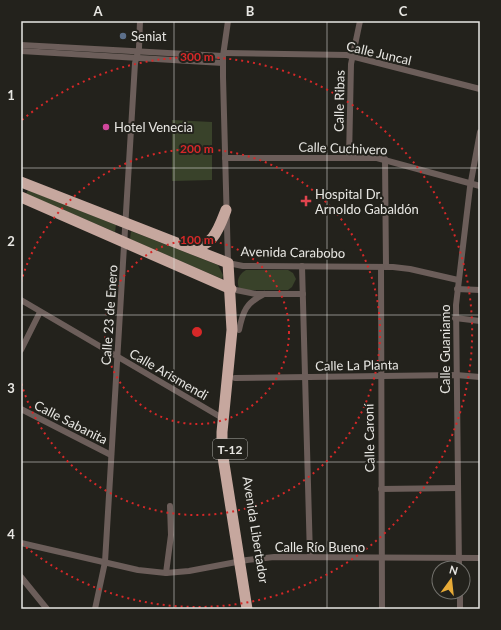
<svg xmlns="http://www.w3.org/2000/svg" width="501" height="630" font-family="Lato,sans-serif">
  <rect width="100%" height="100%" fill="#23221c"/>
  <g fill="#39422a">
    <path d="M172 120 212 122V180L172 181Z"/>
    <path d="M28 190 116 225 115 232 26 194Z"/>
    <path d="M131 231 218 265 223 275 222 279 130 239Z"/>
    <path d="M246 270H288L293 273 296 279 292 287 288 290H244L239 288C236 281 239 274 246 270Z"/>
  </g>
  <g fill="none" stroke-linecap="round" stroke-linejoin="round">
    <g stroke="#6c5e5a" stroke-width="6">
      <path d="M228 21 223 56V77L228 263 243 266 393 267 410 269 458 280"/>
      <path d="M21 45 223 56"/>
      <path d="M21 51 223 63"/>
      <path d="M224 53 347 55 480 89"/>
      <path d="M225 158H377L480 186"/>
      <path d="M349 158 351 64 360 21"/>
      <path d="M385 159 386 267"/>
      <path d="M302 266 310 557"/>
      <path d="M381 267 382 609"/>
      <path d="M231 289 256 294H303"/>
      <path d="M457 289 480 290"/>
      <path d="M21 300 224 419"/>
      <path d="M455 318 480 321"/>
      <path d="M239 330C243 311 246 303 264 294"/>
      <path d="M21 350 40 312"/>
      <path d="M235 378 456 375 480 377"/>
      <path d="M21 409 111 455"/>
      <path d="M381 489 458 488"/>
      <path d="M21 543 138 570 166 573 189 571 247 560 274 557 480 558"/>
      <path d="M459 568 456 305 470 187 480 132"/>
      <path d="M166 573 171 535 170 506"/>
      <path d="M21 577 47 609"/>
      <path d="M460 592V609"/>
      <path d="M95 609 105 562 135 63 139 48 140 21"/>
    </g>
    <g stroke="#c6a79e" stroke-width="11">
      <path d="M21 182 228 263 232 330 222 432V451L247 609"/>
      <path d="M21 197 231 289"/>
      <path d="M189 247C213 249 219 228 226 210"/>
    </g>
  </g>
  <path fill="none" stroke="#e8e7e3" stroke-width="1" stroke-opacity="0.55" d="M174 21V609M327 21V609M21 168H480M21 315H480M21 462H480"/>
  <g fill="none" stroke="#d62828" stroke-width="2" stroke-dasharray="2 4">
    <circle cx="197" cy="332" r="92"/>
    <path d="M21 282A183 183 0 1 1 21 382"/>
    <path d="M22 120A275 275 0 1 1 22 544"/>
  </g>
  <circle fill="#5c6f8a" stroke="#23221c" stroke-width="1.5" cx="123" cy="36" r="4"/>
  <circle fill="#d1479c" stroke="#23221c" stroke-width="1.5" cx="106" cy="127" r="4"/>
  <path fill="#e0444e" stroke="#23221c" stroke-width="1.5" d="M304 195h4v4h4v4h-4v4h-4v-4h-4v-4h4z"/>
  <g text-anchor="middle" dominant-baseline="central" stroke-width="4" stroke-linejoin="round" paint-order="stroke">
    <rect fill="#23221c" stroke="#adaca7" stroke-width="1" x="213" y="439" width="34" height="20" rx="3"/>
    <g font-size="12" font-weight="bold" fill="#e8e7e3">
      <text x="230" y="449">T-12</text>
    </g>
    <g font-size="13" fill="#e8e7e3" stroke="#23221c" text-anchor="start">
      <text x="131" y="36">Seniat</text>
      <text x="114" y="127">Hotel Venecia</text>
      <text x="315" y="194">Hospital Dr.<tspan x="315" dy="15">Arnoldo Gabaldón</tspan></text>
    </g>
    <g font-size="13" fill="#e8e7e3" stroke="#23221c">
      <text transform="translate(379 53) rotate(13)">Calle Juncal</text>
      <text transform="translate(339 101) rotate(-89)">Calle Ribas</text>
      <text transform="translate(343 148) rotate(2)">Calle Cuchivero</text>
      <text transform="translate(293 252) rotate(1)">Avenida Carabobo</text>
      <text transform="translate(109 315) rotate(-86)">Calle 23 de Enero</text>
      <text transform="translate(445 349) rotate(-90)">Calle Guaniamo</text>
      <text transform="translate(357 365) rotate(-1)">Calle La Planta</text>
      <text transform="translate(169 374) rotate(30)">Calle Arismendi</text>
      <text transform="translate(71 422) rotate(27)">Calle Sabanita</text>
      <text transform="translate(369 438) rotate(-91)">Calle Caroní</text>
      <text transform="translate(256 530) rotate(81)">Avenida Libertador</text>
      <text x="320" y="547">Calle Río Bueno</text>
    </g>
  </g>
  <circle cx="197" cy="332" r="6" fill="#d62828" stroke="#23221c" stroke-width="2"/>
  <g font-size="12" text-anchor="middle" font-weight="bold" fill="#d62828" stroke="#23221c" stroke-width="4" stroke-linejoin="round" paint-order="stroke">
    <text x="197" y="61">300 m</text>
    <text x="197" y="153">200 m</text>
    <text x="197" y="244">100 m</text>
  </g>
  <rect width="501" height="630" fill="none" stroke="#23221c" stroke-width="44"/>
  <g transform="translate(451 580) rotate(15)"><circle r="19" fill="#23221c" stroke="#72716c"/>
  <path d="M0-3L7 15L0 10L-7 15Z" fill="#e8ab37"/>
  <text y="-6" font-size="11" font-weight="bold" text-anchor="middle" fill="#e8e7e3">N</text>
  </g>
  <rect x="22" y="22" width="457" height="586" fill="none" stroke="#e8e7e3" stroke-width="1.5"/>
  <g font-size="13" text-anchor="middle" font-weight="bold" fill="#e8e7e3">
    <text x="98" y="16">A</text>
    <text x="250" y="16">B</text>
    <text x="403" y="16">C</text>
    <text x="11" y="100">1</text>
    <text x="11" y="246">2</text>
    <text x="11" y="393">3</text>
    <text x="11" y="539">4</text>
  </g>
</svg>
